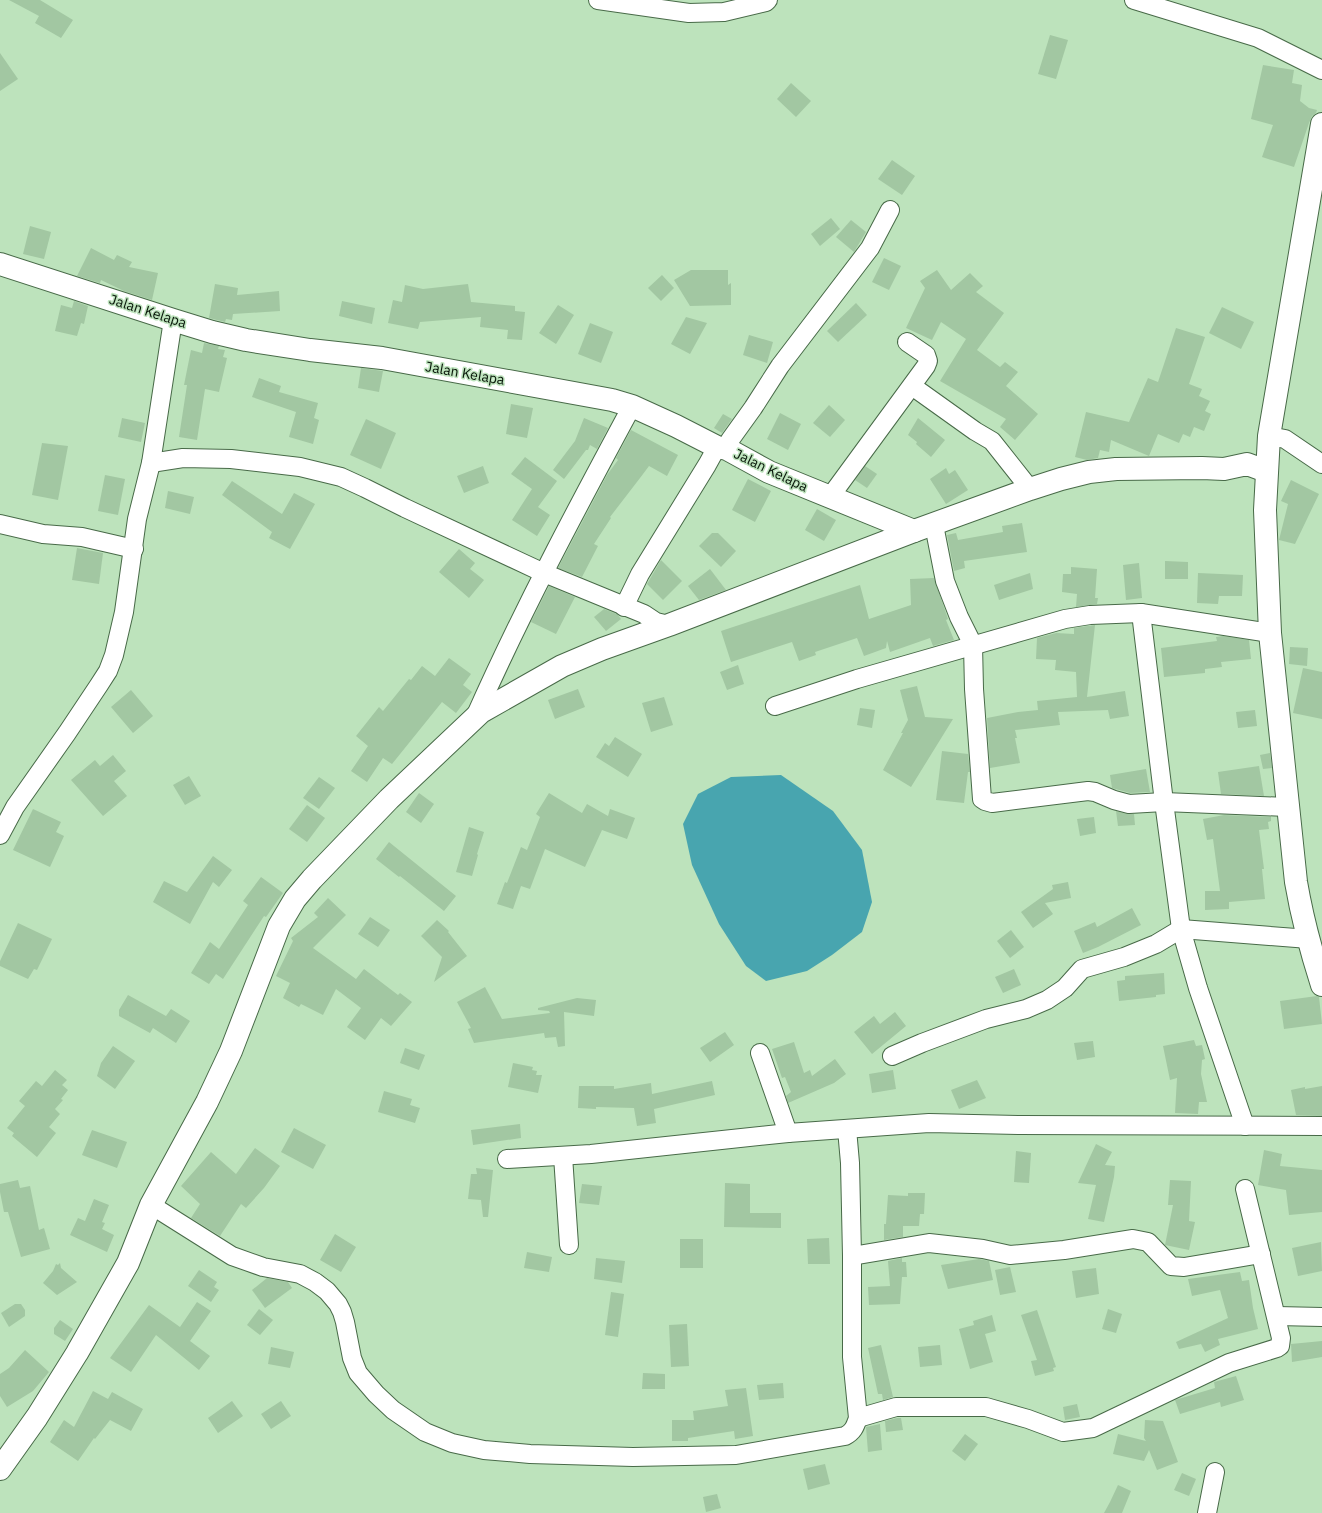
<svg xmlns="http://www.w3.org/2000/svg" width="1322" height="1513" font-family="'IBM Plex Sans',sans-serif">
  <rect width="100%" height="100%" fill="#bde3bc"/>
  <path fill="#48a5af" d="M781 775 833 811 862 850 872 902 862 932 832 955 807 971 766 981 746 966 719 924 692 865 683 824 698 794 731 777Z"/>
  <g fill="#a2c7a2">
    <path d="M9 0H40L73 20 61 38 35 23 39 16Z"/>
    <path d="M1050 35 1068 40 1056 79 1038 74Z"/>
    <path d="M0 53 18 79 0 91Z"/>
    <path d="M1263 65 1294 70 1292 83 1302 85 1300 101 1309 108 1317 110 1316 113 1312 116 1309 123 1294 167 1262 157 1273 125 1251 119Z"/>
    <path d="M791 83 811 101 796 117 777 99Z"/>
    <path d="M892 160 915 176 902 195 878 179Z"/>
    <path d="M831 218 840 229 820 246 811 234Z"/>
    <path d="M851 220 866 232 854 252 836 237Z"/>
    <path d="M30 226 51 232 44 259 23 254Z"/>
    <path d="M91 248 114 260 117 255 132 262 129 267 158 273 152 300 124 291 101 280 100 283 77 276Z"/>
    <path d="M884 258 901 266 889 290 872 282Z"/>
    <path d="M691 270H728V285L731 283V305L690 306 674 280Z"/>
    <path d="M937 270 951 290 970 273 983 286 976 292 1004 313 977 350 1000 367 1005 362 1018 372 1006 386 1038 414 1015 440 1000 427 1006 419 940 381 966 339 941 322 932 340 906 328 925 288 920 281Z"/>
    <path d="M662 275 674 288 661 301 648 288Z"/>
    <path d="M215 284 238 288 237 295 279 291 280 311 233 314 232 320 226 319 225 322 209 318Z"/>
    <path d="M468 284 471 302 515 306V311L525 312 522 340 507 339 508 330 480 327 481 317 420 322 418 329 388 323 393 300 402 302 405 285 423 289Z"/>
    <path d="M74 301 88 306 84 324 81 323 77 336 55 331 61 305 72 308Z"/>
    <path d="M342 301 375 308 372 324 339 316Z"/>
    <path d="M856 303 867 315 838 342 827 331Z"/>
    <path d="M558 305 574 315 556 344 539 333Z"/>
    <path d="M1222 307 1254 322 1241 349 1209 333Z"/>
    <path d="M686 317 707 323 690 354 671 344Z"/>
    <path d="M590 323 613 332 601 363 578 354Z"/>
    <path d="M1176 328 1205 337 1189 384 1202 389 1199 396 1210 401 1205 411 1211 414 1204 431 1194 427 1190 437 1183 434 1179 443 1158 434 1149 456 1111 440 1109 452 1100 450 1098 458 1087 460 1075 457 1086 412 1129 422 1148 378 1158 382Z"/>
    <path d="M749 335 773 342 767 363 743 355Z"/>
    <path d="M204 343 219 346 218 349 225 350 223 357 227 358 219 392 205 389 197 440 179 437 187 385H184L191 350 202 353Z"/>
    <path d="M361 368 383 371 379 392 358 388Z"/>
    <path d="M259 378 281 386 279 392 318 403 314 418 319 420 313 444 289 437 296 412 252 397Z"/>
    <path d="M511 404 533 408 527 438 506 434Z"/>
    <path d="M829 405 845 420 830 437 813 423Z"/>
    <path d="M780 413 801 424 788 450 767 439Z"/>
    <path d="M723 414 732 419 722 433 714 428Z"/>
    <path d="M122 418 145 423 141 442 118 437Z"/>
    <path d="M584 418 608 428 597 449 590 445 588 450H586L564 479 553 470 575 441Z"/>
    <path d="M918 418 945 440 931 457 916 444 917 442 908 435Z"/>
    <path d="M366 419 396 433 381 469 350 455Z"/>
    <path d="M631 430 678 455 667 476 649 466 640 478 610 517 611 518 594 544 598 546 582 577 558 568 607 475 618 460 616 458Z"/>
    <path d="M42 443 68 446 58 500 32 495Z"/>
    <path d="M525 457 557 481 538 507 550 515 537 536 512 520 532 489 511 474Z"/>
    <path d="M483 466 489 483 464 493 457 476Z"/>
    <path d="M865 466 877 474 867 488 855 480Z"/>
    <path d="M946 468 949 474 955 470 968 490 946 504 930 479Z"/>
    <path d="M105 475 125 479 118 515 98 511Z"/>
    <path d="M748 479 771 491 755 522 732 510Z"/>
    <path d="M1291 480 1319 494 1295 544 1279 540 1288 504 1281 501Z"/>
    <path d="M232 481 282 514 294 493 315 504 290 549 269 538 272 532 222 495Z"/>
    <path d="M168 491 194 497 190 514 165 508Z"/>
    <path d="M817 509 836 520 824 541 805 530Z"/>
    <path d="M1022 523 1027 552 964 561 965 568 954 571 947 535 956 533 958 540 1003 532 1002 526Z"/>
    <path d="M712 533H718L736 551 721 567 699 546Z"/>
    <path d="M77 548 103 553 99 584 72 580Z"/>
    <path d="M459 549 475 563 470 569 484 580 469 598 439 572Z"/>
    <path d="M661 560 682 581 663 600 647 584Z"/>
    <path d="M1165 561 1188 562V579H1165Z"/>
    <path d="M1139 563 1142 598 1126 600 1123 565Z"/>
    <path d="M1071 567 1097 569 1095 598H1098L1097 604 1076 607 1077 594 1062 592 1063 574H1071Z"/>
    <path d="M710 569 726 590 699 600 688 586Z"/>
    <path d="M1030 573 1033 589 999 600 994 585Z"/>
    <path d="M1198 573 1243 575 1242 596H1219L1218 604 1197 603Z"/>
    <path d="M934 578 948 619 946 620 954 640 933 646 930 638 890 652 887 641 886 648 864 656 857 638 815 652 816 655 799 661 792 642 731 662 721 631 860 585 869 619 911 605 910 579Z"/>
    <path d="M549 586 575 597 556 634 531 622Z"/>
    <path d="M604 609 617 614 621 619 606 631 594 617Z"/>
    <path d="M1095 625 1087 697 1125 691 1129 716 1110 719 1108 710 1058 712 1060 725 1015 730 1017 738H1015L1020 763 990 768 987 718 1018 712 1038 710 1037 701 1077 697 1076 672 1055 670 1056 660 1036 659 1037 638 1056 633 1074 634V628Z"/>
    <path d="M1223 636 1249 640 1251 659 1221 662 1222 667 1205 669V673L1164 677 1161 648 1217 641 1216 637Z"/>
    <path d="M1290 647 1308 648 1307 666 1289 664Z"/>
    <path d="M449 658 471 674 463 685 472 692 456 713 442 702 392 764 383 758 367 782 351 771 368 746 356 736 379 707 383 711 409 679 411 680 422 666 435 676Z"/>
    <path d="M738 665 744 684 727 690 720 672Z"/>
    <path d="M1303 668 1322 672V719L1293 713Z"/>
    <path d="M917 686 925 717 953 719 911 787 883 770 903 733H901L908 720 900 690Z"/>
    <path d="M578 689 585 707 555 719 548 700Z"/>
    <path d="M131 690 153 716 133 733 111 707Z"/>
    <path d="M664 697 673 725 651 732 642 703Z"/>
    <path d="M860 708 875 710 872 728 857 725Z"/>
    <path d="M1255 710 1257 726 1238 728 1236 712Z"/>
    <path d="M615 737 642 754 628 777 596 757 605 743 609 746Z"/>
    <path d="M942 751 968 754 970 772H968L964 803 936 800Z"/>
    <path d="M1270 753 1272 768 1263 769 1260 755Z"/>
    <path d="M113 755 126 771 114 781 127 796 103 816 71 780 95 760 100 766Z"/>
    <path d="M1259 766 1264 796 1221 794 1218 772Z"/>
    <path d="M1146 769 1150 792 1130 793 1112 788 1110 775Z"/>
    <path d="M189 776 201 796 185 805 173 785Z"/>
    <path d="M319 777 335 788 319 809 303 798Z"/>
    <path d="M419 793 434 804 421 823 406 812Z"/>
    <path d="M549 793 582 813 587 804 608 816 610 809 635 818 627 839 602 830 585 867 545 849 530 889 521 886 513 909 497 904 505 882 507 883 521 847 527 850 540 817 536 814Z"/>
    <path d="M307 805 325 818 307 842 289 829Z"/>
    <path d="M33 809 61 822 56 832 64 836 50 867 13 850Z"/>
    <path d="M1116 811 1127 814H1134L1135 825 1118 826Z"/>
    <path d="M1224 815 1271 817V821L1268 822 1269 829 1259 830 1264 869H1262L1265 899 1229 902V909L1205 910V891H1220L1213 839 1207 840 1203 819Z"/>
    <path d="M1094 817 1096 833 1080 836 1077 819Z"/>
    <path d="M469 827 484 832 477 854 478 855 472 876 456 872Z"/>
    <path d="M389 842 456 896 444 911 400 876 399 877 376 859Z"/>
    <path d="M213 856 232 870 219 887 213 882 190 924 153 902 164 881 187 892Z"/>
    <path d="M261 877 283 893 266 917 264 916 223 979 216 974 209 984 191 973 210 942 219 949 248 905 243 901Z"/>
    <path d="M1068 882 1071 898 1045 903 1053 914 1033 928 1021 912 1053 889 1052 885Z"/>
    <path d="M328 898 346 915 313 948 356 979 364 969 398 995 400 993 412 1002 391 1026 381 1018 365 1040 347 1027 361 1008 336 989 323 1015 301 1004 299 1007 283 998 290 983 276 976 293 941 291 938 318 917 314 913Z"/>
    <path d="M1132 908 1141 925 1098 947 1083 953 1074 931 1095 922 1097 927Z"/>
    <path d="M370 917 390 930 378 947 358 934Z"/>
    <path d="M437 920 449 931 448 932 467 956 434 982 442 957 421 936Z"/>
    <path d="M18 923 52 939 37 970 34 969 28 979 0 966V961Z"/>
    <path d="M1011 930 1024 947 1010 958 997 941Z"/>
    <path d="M1014 969 1021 985 1003 993 995 977Z"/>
    <path d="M1164 973 1165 994 1156 995V997L1119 1001 1117 981 1125 980V976Z"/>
    <path d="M485 987 502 1019 550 1013 549 1011 538 1010V1008L577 998 596 1000 594 1016 564 1012 565 1046 558 1047 556 1037 545 1038 544 1033 474 1043 468 1029 471 1028 457 1002Z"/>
    <path d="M128 995 166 1016 171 1009 190 1021 176 1043 153 1028 150 1033 119 1016V1010Z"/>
    <path d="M1317 996 1319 997 1322 1024 1284 1029 1280 1001Z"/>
    <path d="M895 1012 906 1026 872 1054 854 1032 874 1016 880 1024Z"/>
    <path d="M725 1032 734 1045 710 1062 700 1048Z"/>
    <path d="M1194 1040 1196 1046 1202 1045 1205 1059 1202 1060 1201 1074 1207 1102H1199L1198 1114 1175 1113 1177 1078 1170 1080 1163 1046Z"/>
    <path d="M1093 1041 1095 1057 1077 1060 1074 1043Z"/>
    <path d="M794 1042 804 1073 810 1070 812 1076 835 1059 846 1074 834 1083 788 1103 786 1096 791 1092 785 1077 782 1078 772 1049Z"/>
    <path d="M113 1046 135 1061 115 1089 97 1076 101 1063Z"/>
    <path d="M405 1048 425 1055 419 1070 400 1063Z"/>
    <path d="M513 1063 533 1067 532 1070 537 1071 536 1075H542L538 1093 508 1087Z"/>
    <path d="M55 1070 67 1080 62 1085 68 1090 61 1099 63 1100 55 1109 60 1114 49 1127 56 1133 37 1157 12 1136 14 1133 7 1128 25 1106 19 1101 36 1081 42 1086Z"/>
    <path d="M893 1070 896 1089 872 1093 869 1074Z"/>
    <path d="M977 1080 986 1098 959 1109 951 1090Z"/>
    <path d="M712 1081 715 1095 654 1109 656 1123 637 1126 634 1108 596 1107V1109L578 1108 579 1086H614V1089L651 1083 652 1094Z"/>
    <path d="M1322 1086V1116L1296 1115 1291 1090 1305 1087V1089Z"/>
    <path d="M384 1091 412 1099 410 1105 420 1108 415 1123 378 1112Z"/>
    <path d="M520 1124 521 1138 473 1145 471 1130Z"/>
    <path d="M294 1128 326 1145 313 1169 281 1152Z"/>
    <path d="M92 1130 127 1142 117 1168 82 1155Z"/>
    <path d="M1096 1144 1112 1152 1105 1165 1115 1166 1114 1177 1104 1222 1088 1219 1096 1185 1078 1183Z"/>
    <path d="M255 1148 280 1166 264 1188 246 1208 241 1204 220 1236 191 1218 200 1204 181 1186 211 1152 236 1174Z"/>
    <path d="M1264 1150 1282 1154 1280 1166 1322 1170V1212L1289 1215 1286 1190 1258 1185Z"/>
    <path d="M1016 1151 1031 1153 1029 1183 1014 1182Z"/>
    <path d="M476 1168 493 1170 488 1217H483L481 1200 468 1199 471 1174H477Z"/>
    <path d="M18 1180 20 1188 30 1186 39 1230 44 1228 50 1249 21 1257 8 1212H4L0 1192V1184Z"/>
    <path d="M1170 1180 1191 1181 1189 1221 1195 1222 1189 1250 1165 1245 1173 1205H1168Z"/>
    <path d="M725 1183 750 1184V1213H781V1228L724 1227Z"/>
    <path d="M582 1184 602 1186 599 1205 579 1203Z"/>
    <path d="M908 1193H925L924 1214H920L919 1226H903V1237L884 1240V1224H886L888 1195 908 1196Z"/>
    <path d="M94 1199 109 1205 102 1222 105 1223 102 1229 114 1235 107 1252 70 1235 78 1218 85 1221Z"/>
    <path d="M335 1234 356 1247 341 1272 320 1260Z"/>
    <path d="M829 1238 830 1264H808L807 1239Z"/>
    <rect x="680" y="1239" width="23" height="29"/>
    <path d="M1321 1242 1322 1271 1298 1276 1292 1248Z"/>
    <path d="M527 1252 552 1257 549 1272 524 1268Z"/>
    <path d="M596 1258 625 1261 622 1283 594 1279Z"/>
    <path d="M902 1258V1262H906L907 1277H902L900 1304 869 1305 868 1287 890 1286 888 1261Z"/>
    <path d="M979 1259 989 1261 993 1280 948 1289 941 1265Z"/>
    <path d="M60 1263 61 1268 77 1282 57 1295 43 1283 53 1271 56 1264 58 1265Z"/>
    <path d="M1010 1267 1016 1292 1000 1295 995 1270Z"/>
    <path d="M1096 1268 1099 1294 1076 1298 1072 1271Z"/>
    <path d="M199 1270 217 1282 214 1287 219 1290 211 1302 188 1286Z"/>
    <path d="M1240 1272 1242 1281 1249 1280 1253 1308 1258 1329 1218 1339 1220 1345 1205 1352 1201 1344 1179 1349 1176 1342 1228 1318 1220 1290 1192 1296 1188 1279Z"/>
    <path d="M267 1278 288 1282 292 1288 265 1308 252 1290Z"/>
    <path d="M611 1292 624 1294 618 1337 605 1335Z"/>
    <path d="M197 1302 211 1311 190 1341 210 1356 199 1370 156 1335 131 1372 110 1358 149 1305 180 1327Z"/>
    <path d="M15 1304H21L25 1310V1316L9 1327 1 1313Z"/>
    <path d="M259 1309 273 1320 260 1335 247 1325Z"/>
    <path d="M1108 1309 1122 1314 1116 1333 1102 1329Z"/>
    <path d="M1037 1310 1056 1367 1053 1368 1054 1371 1035 1376 1031 1361 1037 1360 1021 1315Z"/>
    <path d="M992 1315 996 1331 985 1334 993 1362 970 1369 959 1329 974 1325 973 1321Z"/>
    <path d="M60 1320 73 1329 65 1341 54 1334V1328Z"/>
    <path d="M687 1324 689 1366 671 1367 669 1325Z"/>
    <path d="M1322 1341V1357L1292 1362 1291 1344Z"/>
    <path d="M881 1345 893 1397 883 1400 882 1394H878L868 1348Z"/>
    <path d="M940 1345 942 1365 920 1367 918 1347Z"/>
    <path d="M271 1347 294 1352 290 1368 268 1364Z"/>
    <path d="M25 1350 49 1372 33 1391 7 1407 0 1396V1374L9 1368Z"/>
    <path d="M643 1373 665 1374V1389H642Z"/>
    <path d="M1236 1376 1244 1400 1221 1407 1220 1402 1180 1414 1175 1400 1215 1388 1214 1382Z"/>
    <path d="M783 1383 784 1398 759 1400 757 1385Z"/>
    <path d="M746 1388 753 1436 735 1439 734 1431 688 1438V1441H672V1420H694L693 1411 728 1406 725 1390Z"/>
    <path d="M93 1391 108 1399 112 1392 143 1409 131 1431 110 1420 95 1439 94 1438 78 1461 50 1442 64 1420 74 1427Z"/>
    <path d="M232 1401 243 1416 218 1433 208 1418Z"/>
    <path d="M281 1401 291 1416 271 1429 261 1414Z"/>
    <path d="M1077 1404 1080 1417 1065 1420 1063 1407Z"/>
    <path d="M897 1418H901L903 1430 886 1432 885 1421Z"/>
    <path d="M1145 1420 1163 1421 1178 1462 1157 1470 1149 1450 1144 1461 1113 1454 1118 1434 1146 1441 1144 1438Z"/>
    <path d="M880 1424 882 1450 868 1452 866 1427Z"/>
    <path d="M965 1434 978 1444 965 1461 952 1451Z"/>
    <path d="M825 1464 830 1484 808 1490 803 1469Z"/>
    <path d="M1182 1473 1196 1479 1189 1496 1174 1490Z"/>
    <path d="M1118 1485 1131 1491 1122 1513H1104L1110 1502Z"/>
    <path d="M717 1494 721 1508 706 1512 703 1497Z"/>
  </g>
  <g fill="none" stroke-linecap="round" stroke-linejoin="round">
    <g stroke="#486a48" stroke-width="20">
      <g id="minor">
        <path d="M598 0 689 13 724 12 766 2 768 0"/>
        <path d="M1134 0 1258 38 1322 70"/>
        <path d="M912 386 975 431 992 441 1030 489"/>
        <path d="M1269 436 1285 439 1322 464"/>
        <path d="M727 449 730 440 753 408 780 366 870 248 890 210"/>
        <path d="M151 463 183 458 231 459 300 467 341 477 365 488 405 508 544 573 644 614 656 622 669 625"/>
        <path d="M830 497 926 366 928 361 926 355 907 342"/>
        <path d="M0 524 43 534 82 537 134 549"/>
        <path d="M934 525 945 581 959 617 973 645 974 689 982 799 985 801 992 803 1088 791 1095 792 1114 800 1129 804 1164 802 1287 807"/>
        <path d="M624 607 640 574 707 465 717 447"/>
        <path d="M1141 613 1164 802 1181 929 1198 988 1245 1126"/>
        <path d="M775 706 857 679 1065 619 1090 615 1141 613 1270 633"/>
        <path d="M475 717C522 611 577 508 632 406"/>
        <path d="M0 835 15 807 67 733 99 685 108 671 114 655 124 612 137 519 151 463 173 320"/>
        <path d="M760 1053 788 1133"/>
        <path d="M892 1056 922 1043 986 1019 1026 1009 1047 1000 1065 988 1082 969 1124 957 1156 944 1181 929 1309 939"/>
        <path d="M563 1156 569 1245"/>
        <path d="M507 1159 591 1154 788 1133 929 1123 1018 1125 1322 1126"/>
        <path d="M151 1205 232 1256 263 1267 300 1274 315 1282 327 1291 338 1304 342 1312 345 1322 352 1358 358 1373 376 1394 393 1410 425 1432 452 1443 484 1450 530 1454 633 1457 736 1455 845 1436C853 1432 855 1427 858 1418L852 1357V1256L850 1163 847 1129"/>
        <path d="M852 1256 929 1243 983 1249 1010 1255 1064 1250 1133 1239 1148 1242 1171 1266 1184 1267 1261 1254"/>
        <path d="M1277 1316 1322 1317"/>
        <path d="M858 1418 896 1407H986L1028 1419 1063 1432 1093 1428 1229 1363 1277 1348 1280 1346 1281 1338 1245 1189"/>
        <path d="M1207 1513 1215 1472"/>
      </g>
    </g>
    <g stroke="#486a48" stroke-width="24">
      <g id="tertiary">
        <path d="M1322 124 1269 436 1265 510 1270 633 1296 882C1302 917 1311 951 1322 985"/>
        <path d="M0 264 173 320 212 332 246 340 310 350 382 358 612 400 632 406 676 426 717 447 727 449 769 472 914 531"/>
        <path d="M0 1469 37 1417 77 1353 128 1263 151 1205 207 1102 231 1051 279 926 295 899 312 879 389 799 481 712 562 666 602 649 669 625 914 531 1030 489 1061 479 1089 472 1116 469 1202 468 1224 469 1247 464 1266 471"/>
      </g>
    </g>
    <use href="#minor" stroke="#fff" stroke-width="18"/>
    <use href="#tertiary" stroke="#fff" stroke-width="22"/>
  </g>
  <g text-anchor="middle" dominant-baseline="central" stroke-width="3" stroke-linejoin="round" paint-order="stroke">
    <g font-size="14" fill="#09170a" stroke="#bde3bc">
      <text transform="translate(148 311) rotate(18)">Jalan Kelapa</text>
      <text transform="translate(465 373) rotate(10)">Jalan Kelapa</text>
      <text transform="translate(771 470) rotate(26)">Jalan Kelapa</text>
    </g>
  </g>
</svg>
